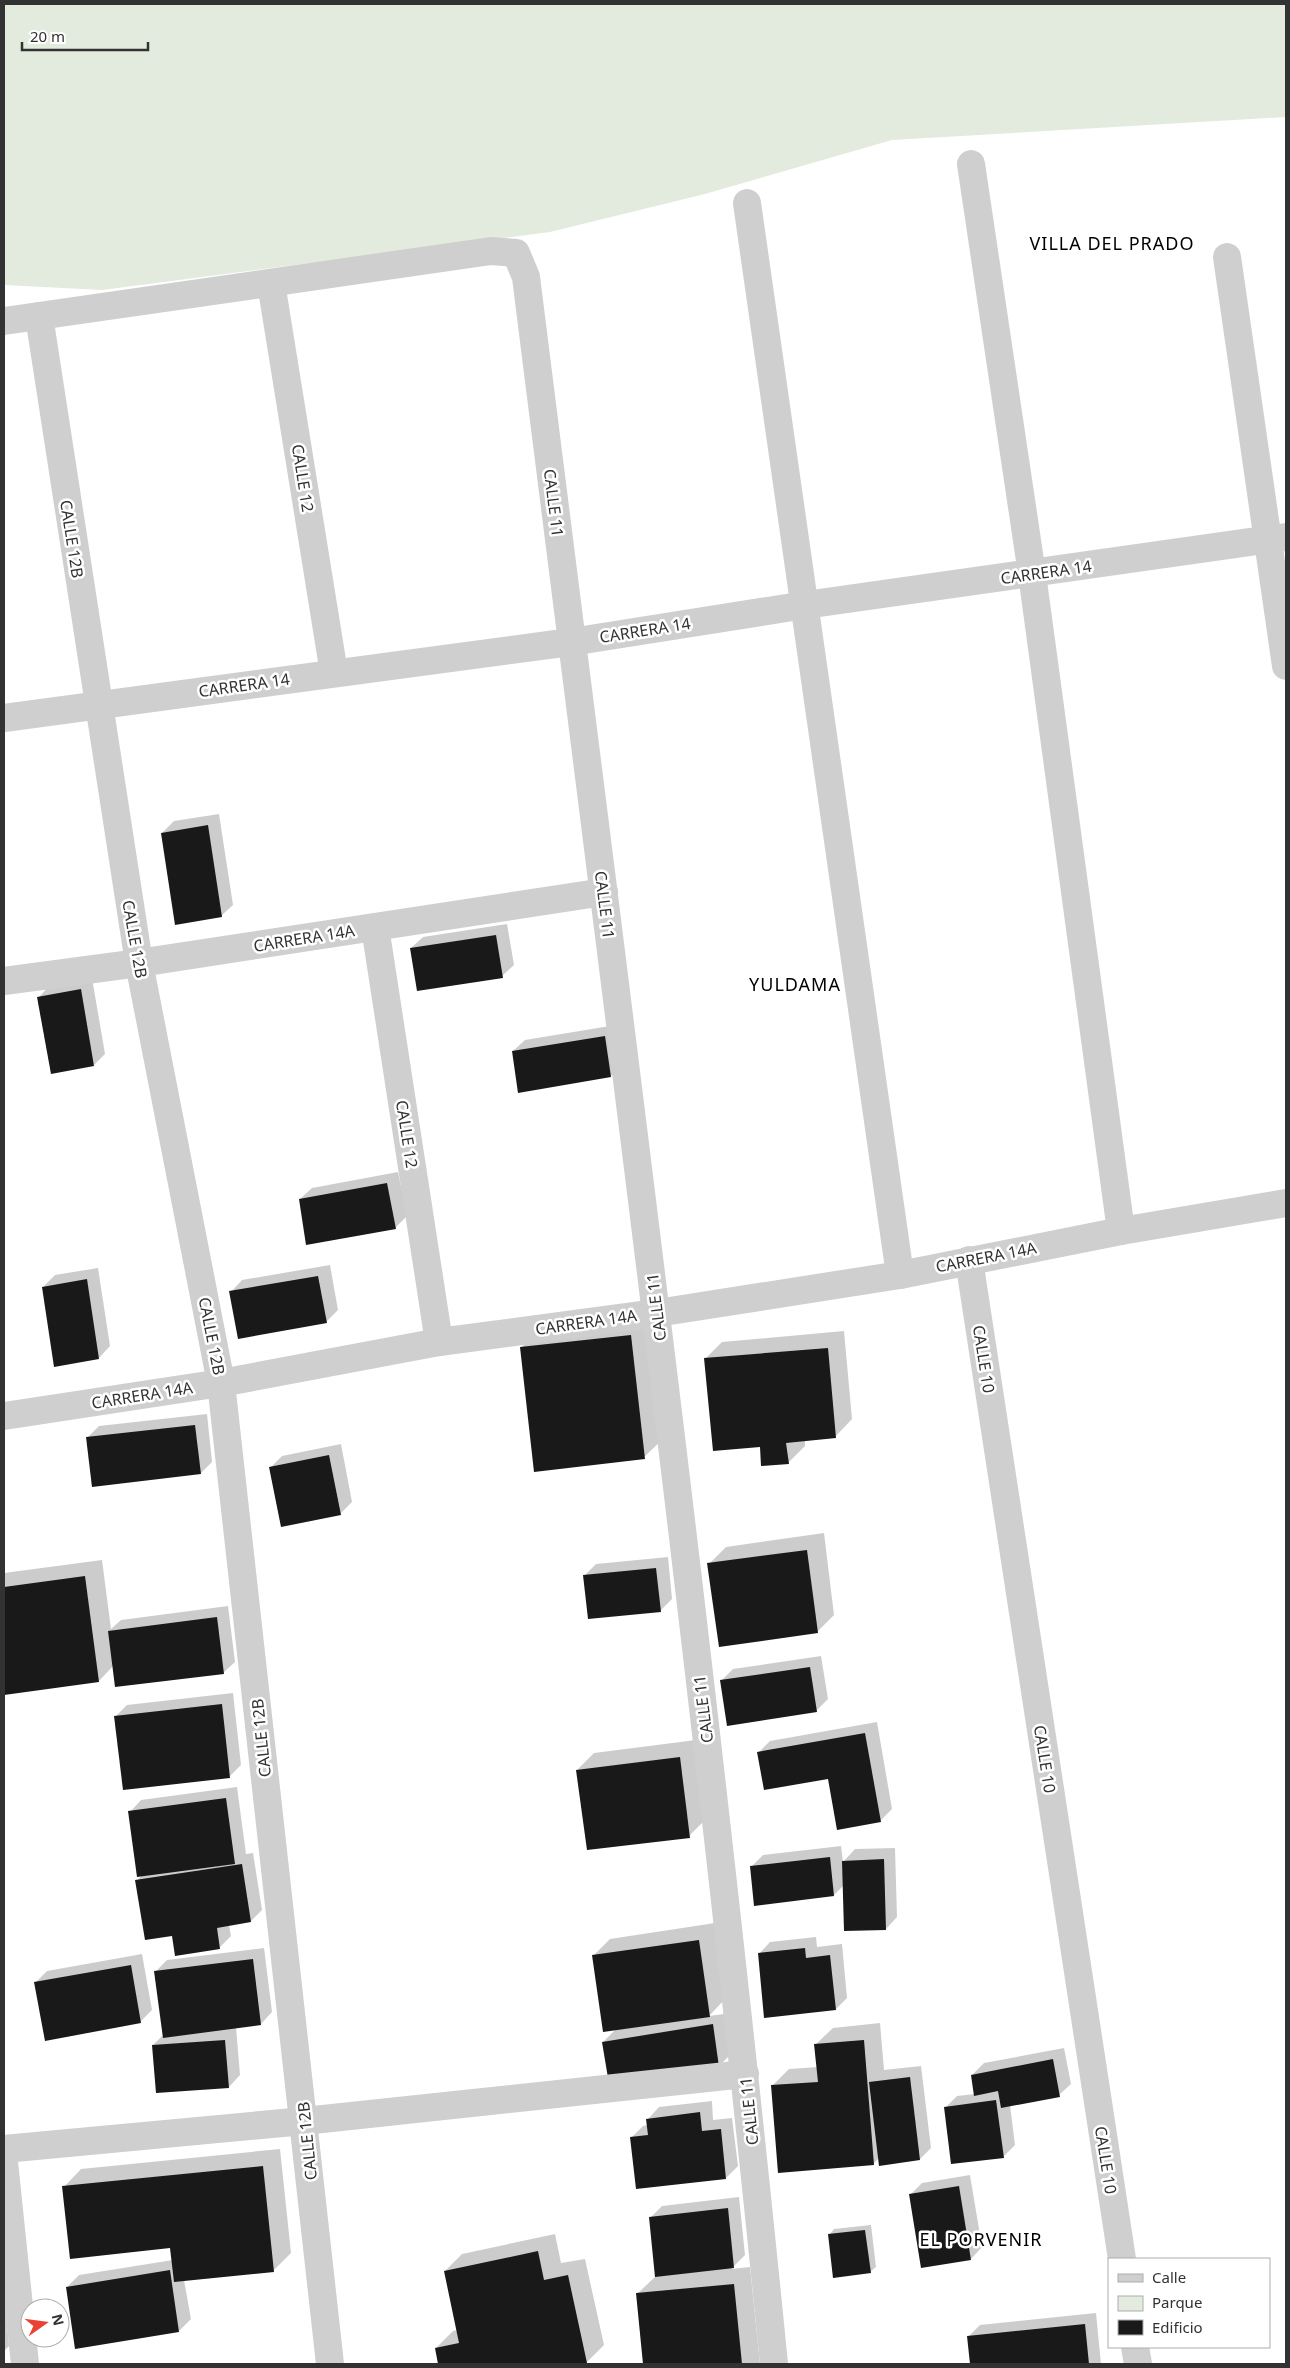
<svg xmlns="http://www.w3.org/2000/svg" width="1290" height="2368" font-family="'Noto Sans',sans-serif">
  <rect width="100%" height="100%" fill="#fff"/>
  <path fill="#e3ebde" d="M4 4H1286V117L892 140 705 194 550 232 102 290 4 285Z"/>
  <g fill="#0003">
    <path d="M219 814 233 905 221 916 162 833 174 821Z"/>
    <path d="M507 924 514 965 502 976 411 948 423 937Z"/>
    <path d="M92 978 105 1054 94 1065 39 997 50 985Z"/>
    <path d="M616 1025 622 1064 611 1076 513 1051 525 1040Z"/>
    <path d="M398 1172 407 1216 395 1228 300 1199 312 1188Z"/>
    <path d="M330 1265 338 1310 326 1322 231 1292 242 1280Z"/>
    <path d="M98 1268 110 1346 99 1358 43 1287 55 1275Z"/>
    <path d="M648 1318 662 1440 644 1457 521 1348 538 1330Z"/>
    <path d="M844 1331 852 1419 835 1437 805 1440V1446L788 1463 761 1445 705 1359 722 1342Z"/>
    <path d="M207 1414 212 1462 201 1473 88 1437 99 1426Z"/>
    <path d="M341 1444 352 1502 340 1514 271 1467 282 1456Z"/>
    <path d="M824 1533 834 1615 817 1632 709 1564 726 1547Z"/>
    <path d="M668 1557 672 1599 660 1611 584 1576 596 1564Z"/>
    <path d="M102 1560 111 1629 121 1620 228 1606 235 1662 223 1673 113 1666 99 1681 4 1694V1573Z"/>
    <path d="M821 1656 828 1699 816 1711 721 1681 733 1669Z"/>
    <path d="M233 1693 241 1765 229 1777 115 1717 127 1705Z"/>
    <path d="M877 1722 892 1809 880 1821 829 1778 759 1752 770 1741Z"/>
    <path d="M696 1740 706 1819 689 1836 577 1770 594 1753Z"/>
    <path d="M237 1787 246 1854 253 1853 262 1910 251 1921 229 1925 231 1936 219 1948 173 1934 137 1881 142 1875 130 1812 141 1800Z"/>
    <path d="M841 1846 843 1862 855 1849 895 1848 897 1917 886 1929 844 1885 834 1895 751 1867 763 1855Z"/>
    <path d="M715 1923 726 1998 709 2016 724 2014 731 2054 719 2066 603 2042 617 2028 593 1956 610 1939Z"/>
    <path d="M816 1937 817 1947 842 1944 847 1998 836 2009 759 1954 770 1942Z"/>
    <path d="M264 1948 272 2012 261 2024 236 2027 240 2075 229 2087 153 2045 163 2035 155 1972 167 1960Z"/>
    <path d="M142 1954 152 2010 140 2022 35 1983 47 1971Z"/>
    <path d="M880 2023 884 2070 921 2066 931 2148 920 2159 879 2158 873 2164 772 2086 789 2069 818 2067 815 2045 833 2028Z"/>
    <path d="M1064 2048 1071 2084 1059 2095 1010 2105 1015 2145 1004 2156 945 2108 957 2096 975 2094 972 2075 984 2063Z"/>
    <path d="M712 2101 713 2120 732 2118 738 2166 726 2178 631 2138 643 2126 648 2125V2119L659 2107Z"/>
    <path d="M280 2149 291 2253 274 2270 184 2280 191 2319 179 2331 76 2347 67 2287 79 2275 173 2260 171 2247 64 2187 81 2169Z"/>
    <path d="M970 2175 982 2247 971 2259 910 2195 922 2183Z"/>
    <path d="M739 2197 745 2255 731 2269 750 2267 760 2364H644L638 2293 656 2276 650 2218 662 2206Z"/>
    <path d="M871 2225 876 2267 870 2272 829 2235 834 2229Z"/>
    <path d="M555 2234 561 2263 585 2259 604 2345 587 2362 575 2364H440L436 2348 453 2331 458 2330 445 2271 462 2254Z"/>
    <path d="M4 2290 9 2346 4 2351Z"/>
    <path d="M1096 2313 1101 2364H972L968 2337 980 2325Z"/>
  </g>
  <g fill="#191919">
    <path d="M208 825 222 917 175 925 161 833Z"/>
    <path d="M496 935 503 978 417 991 410 948Z"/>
    <path d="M81 989 94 1066 51 1074 37 997Z"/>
    <path d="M605 1036 611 1077 518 1093 512 1051Z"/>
    <path d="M387 1183 396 1229 306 1245 299 1199Z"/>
    <path d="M318 1276 327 1323 238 1339 229 1291Z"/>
    <path d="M87 1279 99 1359 54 1367 42 1287Z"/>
    <path d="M631 1335 645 1459 534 1472 520 1347Z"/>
    <path d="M828 1348 836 1438 786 1443 789 1464 761 1466 760 1447 713 1451 704 1358Z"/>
    <path d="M195 1425 201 1474 92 1487 86 1437Z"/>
    <path d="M329 1455 341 1515 281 1527 269 1467Z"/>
    <path d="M807 1550 818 1633 719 1647 707 1563Z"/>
    <path d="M656 1568 661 1612 588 1619 583 1575Z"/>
    <path d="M85 1576 99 1682 4 1695V1587Z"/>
    <path d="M217 1617 224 1674 115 1687 108 1631Z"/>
    <path d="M810 1667 817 1712 727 1726 720 1680Z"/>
    <path d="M222 1704 230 1778 123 1790 114 1716Z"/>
    <path d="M865 1733 881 1822 837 1830 828 1779 764 1790 757 1752Z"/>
    <path d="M680 1757 690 1838 587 1850 576 1770Z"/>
    <path d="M226 1798 235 1864 137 1877 128 1811Z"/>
    <path d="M830 1857 834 1896 754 1906 750 1866Z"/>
    <path d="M884 1859 886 1930 844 1931 842 1861Z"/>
    <path d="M242 1864 251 1922 217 1928 220 1949 175 1956 172 1936 145 1940 135 1880Z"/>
    <path d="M699 1940 710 2017 603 2032 592 1955Z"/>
    <path d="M805 1948 806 1958 830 1955 836 2010 764 2018 758 1953Z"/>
    <path d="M253 1959 261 2025 163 2038 154 1971Z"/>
    <path d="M131 1965 141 2023 45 2041 34 1982Z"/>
    <path d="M713 2024 719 2067 609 2084 602 2042Z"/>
    <path d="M225 2040 229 2088 156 2093 152 2045Z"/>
    <path d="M864 2040 874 2165 778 2173 771 2085 818 2082 814 2044Z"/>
    <path d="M1053 2059 1060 2097 1001 2108 998 2091 974 2096 971 2075Z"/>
    <path d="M910 2077 920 2160 879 2166 869 2082Z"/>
    <path d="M996 2100 1004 2158 951 2164 944 2107Z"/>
    <path d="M700 2112 702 2131 721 2129 726 2179 636 2189 630 2137 648 2135 646 2119Z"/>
    <path d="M263 2166 274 2272 174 2282 170 2248 70 2259 62 2186Z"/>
    <path d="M959 2186 971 2260 921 2268 909 2194Z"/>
    <path d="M728 2208 734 2268 655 2277 649 2217Z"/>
    <path d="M865 2230 871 2273 833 2278 828 2234Z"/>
    <path d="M538 2251 544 2280 568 2275 587 2363 438 2364 435 2348 459 2343 444 2271Z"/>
    <path d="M170 2270 179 2332 75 2349 66 2287Z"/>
    <path d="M734 2284 742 2364H643L636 2293Z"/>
    <path d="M1085 2324 1089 2364H970L967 2336Z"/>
  </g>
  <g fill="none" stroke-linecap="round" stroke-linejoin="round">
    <g stroke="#cfcfcf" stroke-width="28">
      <path d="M971 164 1032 574 1121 1231"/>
      <path d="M747 203 900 1275"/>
      <path d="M1227 257 1286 666"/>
      <path d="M271 283 334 673"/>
      <path d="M39 316 139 963 221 1383 330 2364"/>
      <path d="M4 321 491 251 516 253 526 277C613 972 705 1667 774 2364"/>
      <path d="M4 718 571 642 805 605 1286 537"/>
      <path d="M375 927 439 1342"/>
      <path d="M4 981 139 963 604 892"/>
      <path d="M969 1260 1122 2259"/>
      <path d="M4 1416 221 1383 439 1342 657 1313 900 1275 1121 1231 1286 1203"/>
      <path d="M4 2149 304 2121 745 2074"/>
      <path d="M4 2162 25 2364"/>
      <path d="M1135 2347 1138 2364"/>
    </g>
  </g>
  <g text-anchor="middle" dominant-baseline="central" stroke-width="5" stroke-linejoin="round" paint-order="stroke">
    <g font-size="16" fill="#323232" stroke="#fff">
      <text transform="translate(303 478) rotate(81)">CALLE 12</text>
      <text transform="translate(554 503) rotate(83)">CALLE 11</text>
      <text transform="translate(72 539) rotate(81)">CALLE 12B</text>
      <text transform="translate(1046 572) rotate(-8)">CARRERA 14</text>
      <text transform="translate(645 630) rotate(-9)">CARRERA 14</text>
      <text transform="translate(244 685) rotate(-8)">CARRERA 14</text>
      <text transform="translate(605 905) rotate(83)">CALLE 11</text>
      <text transform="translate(304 938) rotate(-9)">CARRERA 14A</text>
      <text transform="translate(135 939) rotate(80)">CALLE 12B</text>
      <text transform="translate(407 1134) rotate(81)">CALLE 12</text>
      <text transform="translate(986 1257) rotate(-11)">CARRERA 14A</text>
      <text transform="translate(656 1307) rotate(-97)">CALLE 11</text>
      <text transform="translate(586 1322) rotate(-8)">CARRERA 14A</text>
      <text transform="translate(212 1336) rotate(79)">CALLE 12B</text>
      <text transform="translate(984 1359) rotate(81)">CALLE 10</text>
      <text transform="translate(142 1395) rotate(-9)">CARRERA 14A</text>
      <text transform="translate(703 1709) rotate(-97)">CALLE 11</text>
      <text transform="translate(261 1738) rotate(-96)">CALLE 12B</text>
      <text transform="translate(1045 1759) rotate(81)">CALLE 10</text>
      <text transform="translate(749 2111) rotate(-96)">CALLE 11</text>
      <text transform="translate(307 2141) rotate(-96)">CALLE 12B</text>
      <text transform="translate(1106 2160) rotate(81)">CALLE 10</text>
    </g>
    <g font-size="18" letter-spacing="1" fill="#000" stroke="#fff">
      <text x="1112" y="243">VILLA DEL PRADO</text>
      <text x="795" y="984">YULDAMA</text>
      <text x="981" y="2239">EL PORVENIR</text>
    </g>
  </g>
  <rect width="1290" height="2368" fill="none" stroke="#323232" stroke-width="10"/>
  <rect x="1108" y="2258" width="162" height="90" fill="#ffffff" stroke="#adadad"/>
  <rect x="1118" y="2274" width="25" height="8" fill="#cfcfcf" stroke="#adadad"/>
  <text x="1152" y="2283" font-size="15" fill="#323232">Calle</text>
  <rect x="1118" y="2296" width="25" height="15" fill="#e3ebde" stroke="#adadad"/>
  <text x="1152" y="2308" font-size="15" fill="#323232">Parque</text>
  <rect x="1118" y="2320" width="25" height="15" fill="#191919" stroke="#adadad"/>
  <text x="1152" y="2333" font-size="15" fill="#323232">Edificio</text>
  <g transform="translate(45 2323) rotate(76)"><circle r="24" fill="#ffffff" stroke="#adadad"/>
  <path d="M0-4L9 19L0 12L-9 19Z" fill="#e84336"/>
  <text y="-8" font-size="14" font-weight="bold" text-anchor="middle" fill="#323232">N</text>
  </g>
  <path d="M22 42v8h126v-8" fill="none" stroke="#323232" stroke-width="2.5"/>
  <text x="30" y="42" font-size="15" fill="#323232" stroke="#ffffff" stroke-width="4" paint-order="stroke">20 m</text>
</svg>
